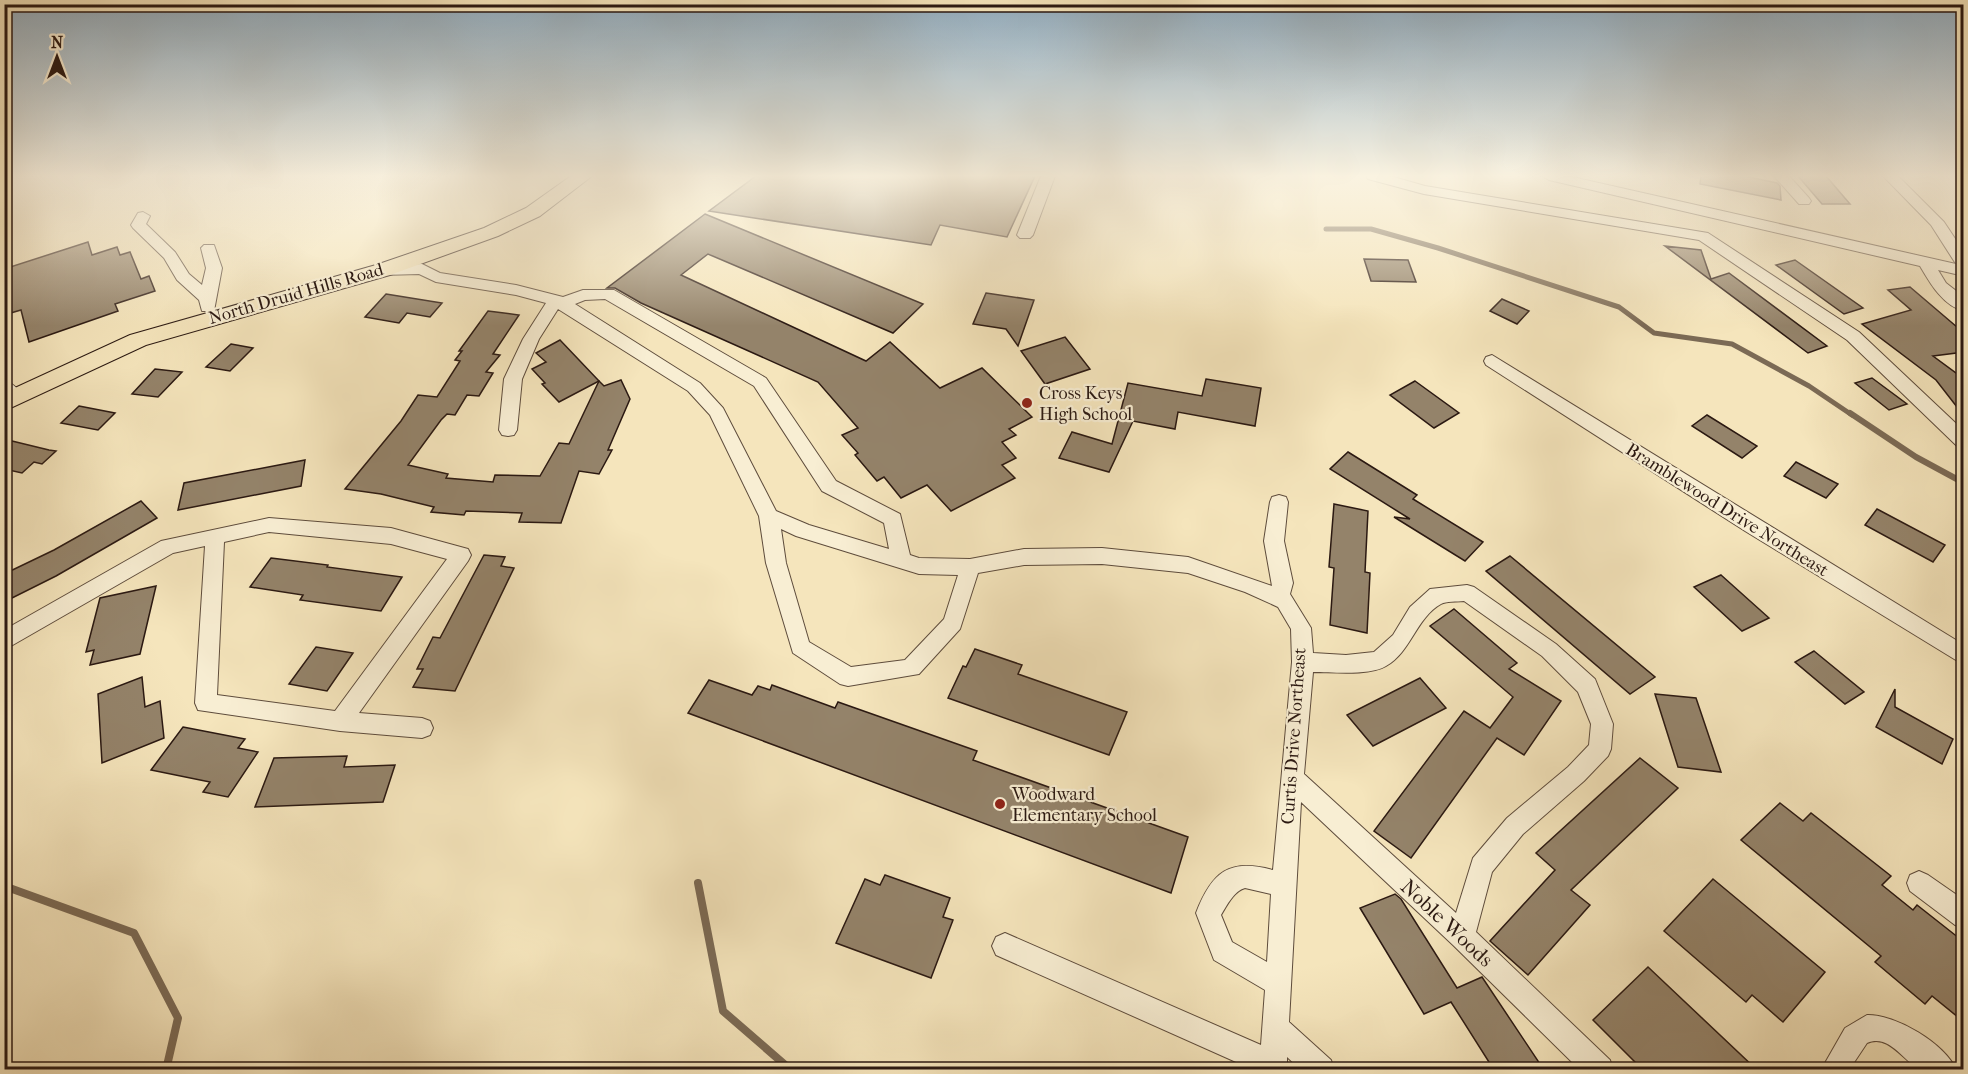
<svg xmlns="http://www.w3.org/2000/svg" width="1968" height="1074" font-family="'IM FELL French Canon',serif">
  <rect width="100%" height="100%" fill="#f5e5bc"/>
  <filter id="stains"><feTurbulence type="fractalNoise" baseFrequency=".00333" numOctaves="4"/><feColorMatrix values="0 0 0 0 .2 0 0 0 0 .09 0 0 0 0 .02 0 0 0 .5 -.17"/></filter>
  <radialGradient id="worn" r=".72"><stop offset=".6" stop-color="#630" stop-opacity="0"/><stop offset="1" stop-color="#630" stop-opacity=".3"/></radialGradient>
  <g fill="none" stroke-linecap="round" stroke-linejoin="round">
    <path stroke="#7b6a55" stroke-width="5" d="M1326 229H1371L1438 248 1619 307 1654 333 1732 344 1809 386 1852 415"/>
    <path stroke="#7b6a55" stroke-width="6" d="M1850 413 1916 457 1964 483"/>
    <g stroke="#7b6a55" stroke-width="8">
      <path d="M698 883 723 1011 791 1070"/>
      <path d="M4 886 134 933 178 1018 166 1070"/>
    </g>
  </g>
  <g fill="#94836a" stroke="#2b1912" stroke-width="1.5">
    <path d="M756 176H1035L1007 237 940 225 931 245 709 211Z"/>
    <path d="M1701 176H1744L1777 183 1780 186 1781 200 1700 184Z"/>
    <path d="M1798 176H1826L1850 204H1822Z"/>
    <path d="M705 214 923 304 893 333 708 254 681 275 866 361 890 342 940 388 982 368 1032 417 1009 429 1016 435 1002 442 1016 458 1002 465 1015 478 951 511 927 485 901 498 884 477 877 481 855 455 858 453 842 435 858 428 818 382 641 303 615 288H607Z"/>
    <path d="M88 242 92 255 117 247 120 255 130 252 141 279 149 276 155 291 115 304 118 311 29 342 21 310 4 315V269Z"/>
    <path d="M1665 246 1701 250 1711 279 1729 273 1827 346 1808 353Z"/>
    <path d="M1364 259 1408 260 1416 282 1371 281Z"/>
    <path d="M1795 260 1863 308 1844 314 1776 265Z"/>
    <path d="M1910 287 1964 333V352L1933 356 1964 379V416L1936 380 1862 324 1911 310 1888 290Z"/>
    <path d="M986 293 1034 300 1018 346 1006 329 973 324Z"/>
    <path d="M386 294 442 303 430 317 407 313 399 323 365 317Z"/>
    <path d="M1502 299 1529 311 1517 324 1490 311Z"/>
    <path d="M488 311 519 315 493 354 500 355 486 372 493 373 479 396 467 395 455 415 447 414 441 420 408 465 448 474 446 478 493 482 495 475 540 476 559 443 569 444 599 381 604 386 621 380 630 399 608 450H612L599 474 579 471 561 523 519 522 522 513 466 511 464 515 431 512 434 507 381 494 345 489 401 421 418 395 437 397 460 361 455 360 462 351H459Z"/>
    <path d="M1065 337 1090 369 1045 384 1021 351Z"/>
    <path d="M560 340 599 381 559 402 542 384 545 383 532 369 546 362 536 353Z"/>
    <path d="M231 344 253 348 230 371 206 367Z"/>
    <path d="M155 369 182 372 158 397 132 394Z"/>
    <path d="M1872 378 1907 404 1889 410 1855 383Z"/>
    <path d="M1206 379 1261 388 1255 426 1178 412 1175 429 1133 421 1109 472 1059 458 1072 432 1112 444 1128 383 1202 396Z"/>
    <path d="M1415 381 1459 413 1434 428 1390 395Z"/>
    <path d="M79 406 115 413 98 430 61 423Z"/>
    <path d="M1707 415 1757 446 1742 458 1692 426Z"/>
    <path d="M12 441 49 450 56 451 42 464 34 462 22 473 4 469V448Z"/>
    <path d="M1348 452 1417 495 1413 499 1483 542 1465 561 1394 517 1410 519 1330 469Z"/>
    <path d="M305 460 301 486 178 510 184 483Z"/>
    <path d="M1796 462 1838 484 1826 498 1784 476Z"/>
    <path d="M141 501 157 518 56 576 4 602V574L54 550Z"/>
    <path d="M1334 504 1368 511 1365 572 1370 573 1367 633 1330 625 1334 568 1329 567Z"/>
    <path d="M1877 509 1945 545 1933 562 1865 525Z"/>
    <path d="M484 555 505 557 501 566 514 568 455 691 413 687 423 669H417L433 637 440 638Z"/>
    <path d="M1510 556 1655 677 1630 694 1486 571Z"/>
    <path d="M271 558 328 565 327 567 402 577 381 611 300 600 303 595 250 587Z"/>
    <path d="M1721 575 1769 618 1742 631 1694 587Z"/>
    <path d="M156 586 140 654 90 665 94 650 86 652 100 598Z"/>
    <path d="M1454 609 1517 663 1509 669 1561 701 1524 755 1497 738 1411 858 1374 831 1464 711 1490 728 1513 697 1430 626Z"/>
    <path d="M316 647 353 653 327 691 289 684Z"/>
    <path d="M975 649 1022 665 1018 674 1127 712 1109 755 948 698 963 666 966 667Z"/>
    <path d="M1814 651 1864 692 1845 704 1795 662Z"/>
    <path d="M142 677 145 707 160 701 164 738 102 763 98 694Z"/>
    <path d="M1420 678 1446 708 1373 746 1347 715Z"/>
    <path d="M709 680 752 695 758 686 770 690 772 685 835 708 838 702 977 751 973 760 1188 837 1171 893 688 713Z"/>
    <path d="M1895 689V707L1953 739 1942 764 1876 727Z"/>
    <path d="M1655 694 1696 698 1721 772 1678 767Z"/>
    <path d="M183 727 245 739 238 748 258 752 228 797 203 792 210 782 151 770Z"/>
    <path d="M347 756 344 767 395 765 383 802 255 807 274 758Z"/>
    <path d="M1640 758 1678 788 1571 890 1590 905 1528 975 1490 941 1555 870 1536 853Z"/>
    <path d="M1780 803 1803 821 1811 813 1891 876 1882 885 1913 910 1917 905 1964 942V1022L1932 996 1925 1004 1875 962 1881 956 1741 840Z"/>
    <path d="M885 875 950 898 943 917 953 920 931 978 836 943 865 879 880 885Z"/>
    <path d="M1713 879 1825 972 1783 1022 1752 995 1746 1002 1664 931Z"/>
    <path d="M1395 894 1401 899 1457 988 1482 977 1544 1070H1494L1451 1002 1424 1014 1360 908Z"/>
    <path d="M1648 967 1757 1070H1643L1593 1020Z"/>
  </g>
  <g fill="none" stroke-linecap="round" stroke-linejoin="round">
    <g stroke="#5e4c3c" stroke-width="2">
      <g id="minor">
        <path d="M1041 176H1055L1033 235 1030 238H1020L1017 235Z"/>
        <path d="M1366 176H1390L1425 186 1708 233 1859 332 1964 431V448L1958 447 1847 340 1699 240 1424 194 1368 179Z"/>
        <path d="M1542 176H1568L1956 264 1931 225 1883 176H1898L1944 222 1964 252V276L1938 270 1946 283 1964 297V311C1943 306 1930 283 1920 266L1549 180Z"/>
        <path d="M1774 176H1789L1809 198 1811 201 1809 204H1799Z"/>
        <path d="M143 212 150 216 146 224 175 252 189 274 202 285 206 268 201 248 204 245H214L222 268 214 311H202L199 300 177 280 164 258 133 228 131 225 138 213Z"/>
        <path d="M422 264 440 273 516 285 563 297 583 290H614L766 378 836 481 900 514 910 555 919 558 970 559 1024 549 1102 548 1188 557 1272 586 1264 541 1270 502 1272 497 1279 495 1286 497 1288 502 1284 541 1293 583 1290 594 1311 628 1313 653 1346 655 1374 652 1393 635 1410 607 1430 589 1467 585 1474 587 1556 644 1595 679 1613 724 1611 749 1608 756 1584 781 1523 834 1492 872 1476 932 1610 1060 1613 1070H1580L1453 945 1301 802 1289 1022 1331 1060 1334 1070H1301L1287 1057V1070H1254L996 955 992 946 996 937 1005 933 1261 1045 1265 990 1214 960 1196 913C1212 872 1229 858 1273 870L1292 662 1291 629 1278 607 1245 592 1188 573 1102 564 1024 565 978 573 960 629 919 674 848 686 840 684 793 653 766 563 759 516 710 415 688 391 558 309 539 339 522 379 517 430 514 435 508 436 502 435 499 430 504 379 523 339 546 303 516 295 436 282 419 274 383 275 375 270 383 265ZM605 299 754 386 822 491 884 523 889 549 809 525 776 511 723 408 700 383 575 304 585 300ZM781 529 796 536 919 574 958 575 944 619 905 660 851 667 809 642 786 563ZM1464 601 1542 656 1578 692 1591 724 1589 745 1568 767 1507 818 1473 858 1456 913 1304 774 1313 672C1332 672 1370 676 1386 666 1411 652 1416 618 1441 604 1446 601 1457 602 1464 601ZM1245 888 1271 894 1267 962 1232 942 1221 915C1227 905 1234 891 1245 888Z"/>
        <path d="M1492 355 1964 645V665L1745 531 1486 365 1484 361 1486 357Z"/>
        <path d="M4 380C13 383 19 390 24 397L21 401 15 403 4 397Z"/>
        <path d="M269 518 391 528 468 549 471 555 468 561 359 713 422 718 430 721 433 728 430 735 422 738 340 731 198 710 195 703 205 546 173 553 4 650V630L161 541ZM269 532 391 544 447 559 335 711 217 695 224 542Z"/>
        <path d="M1919 871 1928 875 1964 900V928L1955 925 1910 891 1907 883 1910 875Z"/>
        <path d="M1867 1015C1895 1014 1946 1044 1956 1070 1947 1070 1931 1073 1922 1070 1904 1064 1891 1033 1867 1043L1849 1070H1821L1845 1028Z"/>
      </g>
    </g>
    <g stroke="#2b1912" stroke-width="2">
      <path id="major" d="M571 176H592L540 216 498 236 390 275 146 345 4 411V393L130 335 376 265 484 228 526 208Z"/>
    </g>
    <use href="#minor" fill="#f8eed3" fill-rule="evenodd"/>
    <use href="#major" fill="#f5e5bc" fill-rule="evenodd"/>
  </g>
  <linearGradient id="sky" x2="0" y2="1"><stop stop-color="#91acbf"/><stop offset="0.54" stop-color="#faf3e1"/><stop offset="1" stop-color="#faf3e1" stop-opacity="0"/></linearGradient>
  <rect width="1968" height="326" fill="url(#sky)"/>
  <g fill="#8f2418" stroke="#f8eed3" stroke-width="2">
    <circle cx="1027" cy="403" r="6"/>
    <circle cx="1000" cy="804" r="6"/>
  </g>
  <g text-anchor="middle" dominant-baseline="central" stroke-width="4.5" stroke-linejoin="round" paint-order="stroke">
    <g font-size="18" fill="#2b1912" stroke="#f8eed3">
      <text transform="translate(296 294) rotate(-16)">North Druid Hills Road</text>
      <text transform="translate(1727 510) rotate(32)">Bramblewood Drive Northeast</text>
      <text transform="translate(1294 736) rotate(-86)">Curtis Drive Northeast</text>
    </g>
    <g font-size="18" fill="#2b1912" stroke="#f8eed3" text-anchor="start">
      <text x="1039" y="393">Cross Keys<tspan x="1039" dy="21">High School</tspan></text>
      <text x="1012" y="794">Woodward<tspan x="1012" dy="21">Elementary School</tspan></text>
    </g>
    <g font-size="21" fill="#2b1912" stroke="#f8eed3">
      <text transform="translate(1447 923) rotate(43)">Noble Woods</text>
    </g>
  </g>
  <rect width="1968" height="1074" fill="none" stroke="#f5e5bc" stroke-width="24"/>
  <rect x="6" y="6" width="1956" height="1062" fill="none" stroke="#2b1912" stroke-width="3"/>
  <rect x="12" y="12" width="1944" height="1050" fill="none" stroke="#2b1912" stroke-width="1.5"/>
  <g transform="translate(57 57)" stroke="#f8eed3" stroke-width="4.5" paint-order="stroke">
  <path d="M0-4.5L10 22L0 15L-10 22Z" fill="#2b1912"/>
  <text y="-9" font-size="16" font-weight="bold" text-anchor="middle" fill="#2b1912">N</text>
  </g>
  <rect width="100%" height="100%" filter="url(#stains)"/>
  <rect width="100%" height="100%" fill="url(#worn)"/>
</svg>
